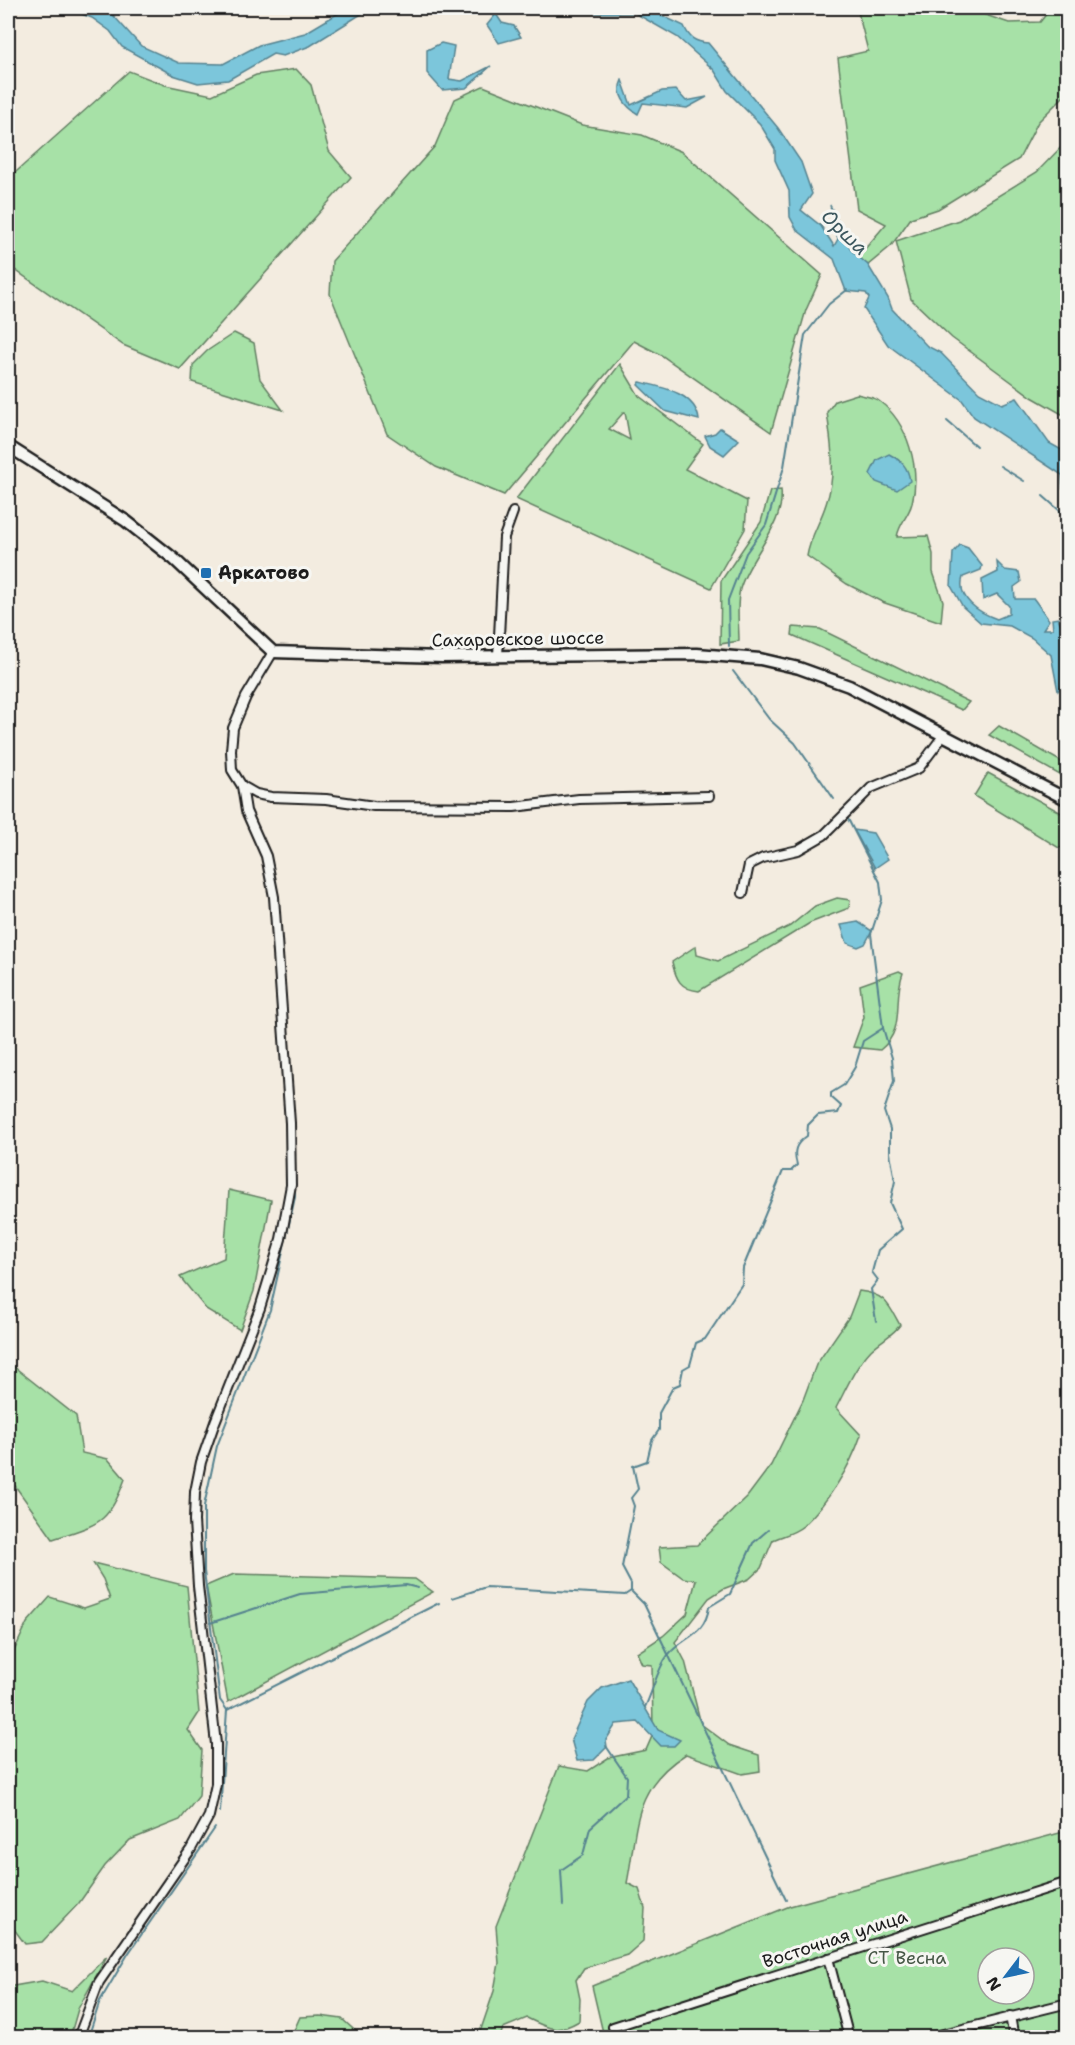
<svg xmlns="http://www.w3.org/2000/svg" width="1075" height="2045" font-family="'Shantell Sans',sans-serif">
  <rect width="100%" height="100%" fill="#f3ece0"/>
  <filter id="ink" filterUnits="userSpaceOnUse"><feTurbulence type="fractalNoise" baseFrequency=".0167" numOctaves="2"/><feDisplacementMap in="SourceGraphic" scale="12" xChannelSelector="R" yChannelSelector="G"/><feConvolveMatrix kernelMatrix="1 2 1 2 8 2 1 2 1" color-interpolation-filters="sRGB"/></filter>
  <g filter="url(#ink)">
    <g fill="#a7e1a7" stroke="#627e62" stroke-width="1.5" fill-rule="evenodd">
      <path d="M857 8H965L1009 23 1040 22 1051 8H1067V93L1038 122 1019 159 938 209 911 218 891 246 868 265 858 257 886 224 857 209 838 58 868 51Z"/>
      <path d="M296 69 311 85 329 151 351 177 180 369 123 345 8 265V179L129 71 165 85 212 95 256 75Z"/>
      <path d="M483 86 582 125 642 135 682 152 822 275 806 310 771 432 661 355 634 341 504 495 436 467 387 434 330 294 332 261 435 146 455 99Z"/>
      <path d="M1067 141V417L1032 397 952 338 911 299 896 241 959 220 1037 172Z"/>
      <path d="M234 333 254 343 260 379 283 410 192 382 193 365 207 351Z"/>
      <path d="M620 364 639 396 703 444 685 469 747 501 745 529 711 588 516 499ZM624 412H625L630 440 609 429Z"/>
      <path d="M857 394C863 396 874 397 879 401 908 422 921 469 912 503 909 516 899 523 897 537L928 536 933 554V572L943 601 941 622 882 602 847 584 807 556C810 537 820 523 826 504 837 474 831 443 827 412L835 401Z"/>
      <path d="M781 490C785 526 749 556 740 589 736 605 739 625 739 641L720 644 721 581 761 522 770 491Z"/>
      <path d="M793 627 820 629 969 702 962 710 792 635Z"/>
      <path d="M999 726 1067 765V779L989 735Z"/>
      <path d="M988 773 1067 816V846L1059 848 974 796Z"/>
      <path d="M837 898 850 900 849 908 810 923 699 991C680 989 676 979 672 962L696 946 697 955 718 961 790 926 815 906Z"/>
      <path d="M899 971 903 973C892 1002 907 1028 880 1050L853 1047 864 1017 860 985Z"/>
      <path d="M229 1190 271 1200 254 1291 240 1330 206 1309 180 1277 224 1258Z"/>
      <path d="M859 1291C885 1294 888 1303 900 1325 892 1336 881 1340 871 1350 855 1367 847 1387 836 1408L861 1435C850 1468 828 1502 803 1526 795 1533 782 1536 773 1540L761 1568 749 1579 723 1589 709 1598 675 1642 685 1661 701 1724 729 1745 759 1755 760 1771 742 1774 686 1754C631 1788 638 1829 627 1883L639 1889 645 1908 643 1941 627 1955 584 1968 576 1980 580 1999 579 2021C557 2034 549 2029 527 2018L503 2028 500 2037 478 2038 494 1991 499 1963 496 1926 559 1766 588 1771 608 1758 646 1750 653 1734 652 1665 642 1664 637 1653 663 1636 687 1614 696 1580 683 1578 661 1562 659 1547 697 1545 747 1497 771 1465 803 1400 816 1365 849 1317Z"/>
      <path d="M8 1362 76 1416 82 1453 108 1459 125 1479C108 1526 97 1524 53 1539L8 1476Z"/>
      <path d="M93 1563 187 1586 199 1713 188 1730 202 1750 199 1796 180 1820 130 1840 105 1866 79 1903 42 1942 25 1944 8 1921 9 1662 27 1623 50 1597 84 1608 110 1599 103 1579Z"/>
      <path d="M234 1574 415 1579 433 1592 228 1702 206 1586Z"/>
      <path d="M1067 1831V2037H604L592 1986 790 1906ZM988 1958H1024V1994H988Z"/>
      <path d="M107 1956 78 2009 70 2037H8V1987L42 1981 72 1991Z"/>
      <path d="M320 2016 342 2019 362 2037H291L300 2017Z"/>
    </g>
    <g fill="#7bc6db" stroke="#55828f" stroke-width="1.5">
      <path d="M66 8H103L112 14 141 46 179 63 223 64 259 45 305 33 347 8H371L310 46 283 56 273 54 228 80 198 83 173 75 122 47 110 31 92 18Z"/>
      <path d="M561 8H646L684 26C689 38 695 42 708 43L778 128 801 162 812 194 801 210 821 226 834 246 838 239 830 205 851 250 868 265 888 298 892 309 927 346 941 353 979 392 1002 404 1017 398 1049 443 1067 453V494L1063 489 1062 475 974 417 962 400 888 345 864 309 869 298 866 293 846 291 834 259 797 230 790 217 789 191 775 160V149L760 124 727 91 714 70 677 37 635 13H574Z"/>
      <path d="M496 14 502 23 514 26 521 37 499 43 487 25Z"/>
      <path d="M441 43 454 46 449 79 462 81 491 66 466 88 442 90 427 73V50Z"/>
      <path d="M622 80 631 105 662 91 676 90 686 101 707 97 687 108 643 103 638 114C626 107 615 94 622 80Z"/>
      <path d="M640 382C662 387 696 393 699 420L665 411 638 385Z"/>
      <path d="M720 428 739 440 724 455 710 446 705 436 715 433Z"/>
      <path d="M889 454C902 461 908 467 910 481L897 490 876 482 870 474 877 460Z"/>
      <path d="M960 545 968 548 982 566 981 570 963 577C956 599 980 613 997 619L1009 614V606L997 594 983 600 982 580 998 572 997 562 1005 570 1019 572 1021 582 1014 587 1015 599H1034L1049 620 1043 629H1053L1052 619 1058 618 1067 638 1064 659 1068 678 1058 691 1051 655 1032 638 1010 626 981 623 963 607 951 586 953 553Z"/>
      <path d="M854 830 873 833 888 859 875 868Z"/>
      <path d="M858 922 872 931 865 944 858 947 847 943 841 925Z"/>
      <path d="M628 1679 658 1730 680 1740 674 1746H661L638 1722 616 1724 606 1740 607 1747 594 1760 577 1761 571 1739 588 1702 602 1688Z"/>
    </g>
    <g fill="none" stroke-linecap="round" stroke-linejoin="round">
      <g stroke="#55828f" stroke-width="2">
        <path d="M947 421 976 446"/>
        <path d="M1000 466 1024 481"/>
        <path d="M1043 496 1068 518"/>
        <path d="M729 646 728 600 746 553 766 525 784 467 805 335 829 304 847 290"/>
        <path d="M733 671 769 719 795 743 834 799"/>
        <path d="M876 1321 871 1289 878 1280 872 1272 878 1250 902 1229 890 1203 895 1181 890 1153V1129L884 1111 894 1081 892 1058 883 1028"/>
        <path d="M452 1598 486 1587 625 1595 631 1591"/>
        <path d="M210 1623 300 1594 406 1585 418 1588"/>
        <path d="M645 1707C653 1691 657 1669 668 1655 684 1636 705 1636 709 1607L730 1594 753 1543 768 1530"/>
        <path d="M227 1710 439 1603"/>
        <path d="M220 1812 227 1710 220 1700 204 1571V1506L217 1446 270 1310 295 1197 294 1137"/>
        <path d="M786 1900 644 1604 631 1591V1584L622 1567 634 1506 631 1498 638 1489 633 1466 647 1461 652 1440 659 1430V1413L673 1387 680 1384 683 1369 690 1365 696 1343 705 1339 742 1284 743 1268 783 1171H791L797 1165C793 1151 795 1144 807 1136L808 1125 818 1115 838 1113 841 1106 831 1097V1093L844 1085 855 1067 863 1041 883 1028 871 934 882 900 880 882 847 817"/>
        <path d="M563 1905 561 1870 583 1855 590 1828 626 1795 627 1777 606 1746"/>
        <path d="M88 2038 100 2001 128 1954 215 1828"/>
      </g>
      <g stroke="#1c1c1c" stroke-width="12">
        <g id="street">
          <path d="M498 656 504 537 513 512"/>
          <path d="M242 786 256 794 271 797 326 799 374 806 514 807 579 799 709 796"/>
          <path d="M743 893 749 865 763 858 798 850 824 835 871 788 919 768 943 736"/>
          <path d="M828 1958 849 2038"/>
          <path d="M1010 2016 1014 2038"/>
          <path d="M613 2027 1068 1882"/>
          <path d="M78 2038 99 1982 191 1849 209 1816 216 1784V1744L198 1586 194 1521 195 1492 201 1462 215 1422 260 1308 281 1239 291 1185 290 1123 274 897 266 856 246 811 242 786 232 770 231 750 233 728 246 697 273 652"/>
          <path d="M927 2038 1068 2003"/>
        </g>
      </g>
      <g stroke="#1c1c1c" stroke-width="15">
        <path id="secondary" d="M8 446 126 521 174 559 273 652 442 657 697 654 760 659 799 668 849 686 1068 800"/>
      </g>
      <use href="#street" stroke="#f6f6f2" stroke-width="8"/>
      <use href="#secondary" stroke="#f6f6f2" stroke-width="10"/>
    </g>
  </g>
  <rect fill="#1f6fb2" stroke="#f6f6f2" stroke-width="2" x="200" y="567" width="12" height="12" rx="3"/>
  <g text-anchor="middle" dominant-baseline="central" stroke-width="6" stroke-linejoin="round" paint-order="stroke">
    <g font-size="18" font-weight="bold" fill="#1c1c1c" stroke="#f6f6f2" text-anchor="start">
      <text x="218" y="573">Аркатово</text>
    </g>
    <g font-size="18" fill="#1c1c1c" stroke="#f6f6f2">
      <text transform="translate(518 639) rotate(-1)">Сахаровское шоссе</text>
      <text transform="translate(835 1939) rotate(-18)">Восточная улица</text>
    </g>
    <g font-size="18" fill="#465746" stroke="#f6f6f2">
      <text x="907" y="1958">СТ Весна</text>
    </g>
    <g font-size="20" font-style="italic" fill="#3d585f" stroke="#f6f6f2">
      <text transform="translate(845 232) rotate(44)">Орша</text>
    </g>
  </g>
  <rect width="1075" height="2045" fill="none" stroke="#f6f6f2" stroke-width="30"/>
  <rect x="15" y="15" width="1045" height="2015" fill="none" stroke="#1c1c1c" stroke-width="2" filter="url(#ink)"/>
  <g transform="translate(1006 1976) rotate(238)"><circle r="28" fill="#f6f6f2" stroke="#9f9f9c" stroke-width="1.5"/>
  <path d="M0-4.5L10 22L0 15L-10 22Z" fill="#1f6fb2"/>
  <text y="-9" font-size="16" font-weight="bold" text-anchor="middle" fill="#1c1c1c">N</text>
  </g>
</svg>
